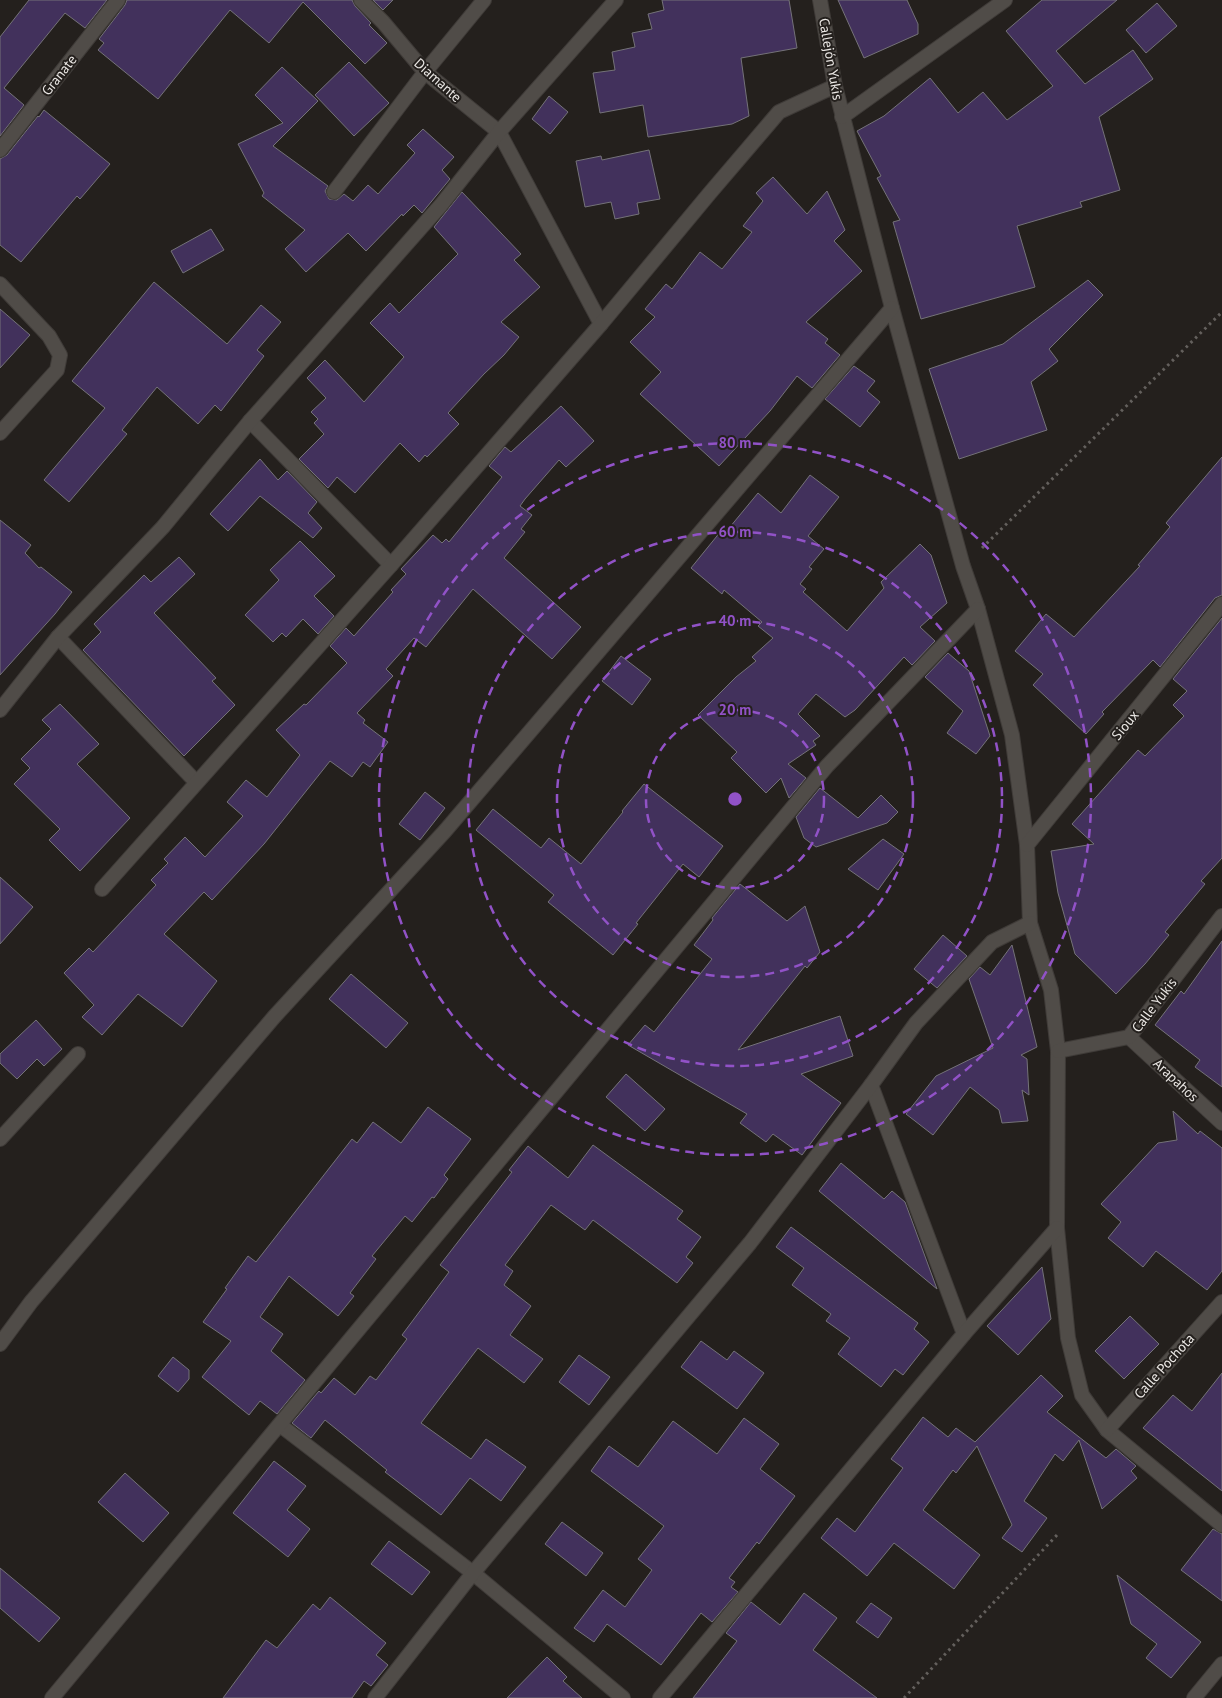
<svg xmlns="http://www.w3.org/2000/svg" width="1222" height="1698" font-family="'PT Sans',sans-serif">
  <rect width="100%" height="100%" fill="#24201d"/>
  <g fill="#42315c" stroke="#747278">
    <path d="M29 0H107L85 28 65 13 4 88 24 105 0 136V37Z"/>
    <path d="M127 0H352L355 6 371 23 369 25 387 43 365 64 303 2 269 43 230 10 158 99 98 50 104 43 99 39 125 5Z"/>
    <path d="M373 0H393L383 10Z"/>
    <path d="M662 0H789L797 48 741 58 749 116 732 124 648 137 643 105 600 113 593 73 615 70 612 52 635 47 632 33 652 29 648 14 664 10Z"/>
    <path d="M838 0H907L918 24V34L864 58Z"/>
    <path d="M1042 0H1117L1056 51 1085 84 1133 50 1153 79 1099 117 1120 190 1080 202 1082 207 1017 226 1035 287 921 319 893 222 900 220 877 178 881 176 857 131 884 116 930 78 958 113 983 92 1007 120 1053 86 1006 31Z"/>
    <path d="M1157 3 1177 26 1146 53 1126 30Z"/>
    <path d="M349 62 389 103 354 136 315 95Z"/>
    <path d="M282 67 318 101 273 146 328 186 325 191 329 199 337 200 344 194 353 201 368 185 378 194 415 153 407 145 423 129 454 157 442 170 450 179 422 213 414 205 403 216 402 214 366 251 348 233 306 272 285 249 305 230 262 196 264 193 238 144 283 123 255 95Z"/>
    <path d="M549 96 568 112 550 134 532 119Z"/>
    <path d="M44 110 110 164 80 199 77 196 21 262 0 245V159L7 155 38 116 39 117Z"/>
    <path d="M649 150 660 199 637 203 639 214 615 219 611 202 585 207 576 161 601 156 602 160Z"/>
    <path d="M773 177 807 214 827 191 845 230 834 241 862 271 806 322 828 339 825 343 840 355 812 388 797 376 770 411 719 466 640 394 661 372 630 342 655 317 645 309 666 284 672 289 700 252 722 269 752 232 743 226 763 201 756 193Z"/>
    <path d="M462 192 521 254 514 260 540 287 501 322 519 337 504 355 484 374 448 413 459 424 427 457 425 455 419 462 400 443 355 493 337 477 328 488 299 459 324 434 314 423 318 419 311 412 326 398 307 378 325 360 364 402 404 357 370 323 390 303 399 313 458 254 434 227Z"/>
    <path d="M211 229 224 250 183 273 171 251Z"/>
    <path d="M1088 280 1103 295 1049 349 1058 361 1031 382 1047 430 959 459 929 369 1003 344Z"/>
    <path d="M154 282 227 344 261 305 281 322 257 350 264 356 221 411 215 405 198 424 157 387 122 430 127 434 69 502 44 480 105 408 72 381Z"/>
    <path d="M0 309 30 335 0 368Z"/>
    <path d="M854 366 875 381 867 391 880 402 860 427 825 399Z"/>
    <path d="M561 406 594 441 566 467 559 460 525 499 520 506 532 515 521 529 525 532 504 558 581 627 552 659 473 589 426 647 414 638 386 669 393 676 357 713 365 720 363 723 388 742 370 767 363 762 352 777 330 761 264 844 212 900 204 892 164 934 217 981 182 1027 138 994 102 1035 82 1017 94 1005 64 973 89 948 93 952 156 885 151 880 168 863 164 859 185 837 205 857 243 816 227 802 246 780 267 797 300 755 276 730 304 704 306 705 347 663 330 646 346 628 354 636 393 592 391 590 406 574 401 569 433 535 442 543 446 539 449 542 502 477 489 466 505 447 511 452Z"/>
    <path d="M1222 457V595L1215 598 1160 667 1153 660 1102 712 1104 714 1086 734 1033 685 1043 674 1015 651 1046 614 1074 637 1140 566 1138 565 1170 527 1166 523Z"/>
    <path d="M260 459 278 480 287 471 317 502 308 513 322 528 313 538 260 496 228 531 210 514Z"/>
    <path d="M810 475 839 497 808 536 824 549 809 567 812 569 800 584 806 589 803 592 847 631 884 588 881 582 920 544 931 555 947 603 920 627 935 641 912 665 904 657 855 710 845 717 816 694 798 714 820 736 813 741 816 745 788 764 806 778 789 798 781 778 766 793 731 758 737 752 698 715 736 677 756 661 752 657 773 638 758 626 762 622 724 590 722 594 691 568 721 531 725 533 758 493 781 513Z"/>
    <path d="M0 520 31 545 25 553 39 568 41 567 72 592 55 614 0 675Z"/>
    <path d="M300 541 335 576 314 596 334 616 318 634 303 619 286 637 282 633 273 642 245 615 279 580 270 570Z"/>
    <path d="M179 557 195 574 154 613 216 678 212 681 235 705 184 756 83 650 101 632 94 624 144 575 151 582Z"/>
    <path d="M1222 618V858L1201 881 1205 884 1165 932 1169 935 1145 964 1116 994 1075 954 1058 893 1051 851 1094 844 1072 824 1138 750 1145 756 1184 716 1173 705 1187 691 1173 679Z"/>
    <path d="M948 653 969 671 990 736 976 754 947 733 963 711 925 677Z"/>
    <path d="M621 656 651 679 632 705 602 681Z"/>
    <path d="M60 704 99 744 77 764 130 818 80 871 49 840 60 829 14 784 30 768 21 759 51 729 42 720Z"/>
    <path d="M644 784 723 846 699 877 683 864 636 923 638 924 613 955 548 902 554 895 476 830 493 809 541 848 549 838 581 864 623 812 622 811Z"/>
    <path d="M820 788 858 818 881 795 898 812 887 823 816 847 804 838 796 817Z"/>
    <path d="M425 792 445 808 420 840 399 824Z"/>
    <path d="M883 839 904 854 878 890 848 869Z"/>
    <path d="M0 877 33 907 0 944Z"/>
    <path d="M740 884 787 921 805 906 820 952 807 968 805 966 738 1050 840 1016 853 1056 801 1074 841 1103 802 1155 773 1134 766 1142 740 1123 747 1114 628 1045 645 1025 654 1032 712 959 694 945 713 920 712 918Z"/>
    <path d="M943 935 967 956 937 988 914 969Z"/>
    <path d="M1222 941V1087L1195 1067 1200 1060 1155 1025 1181 991 1184 994Z"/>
    <path d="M1012 945 1037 1047 1021 1055 1027 1059 1029 1095 1022 1090 1028 1121 1002 1123 999 1110 970 1087 933 1135 906 1114 936 1076 993 1048 969 979 980 967 990 975Z"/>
    <path d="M351 974 408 1023 386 1048 329 999Z"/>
    <path d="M36 1020 62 1049 44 1066 37 1059 17 1079 0 1063V1054Z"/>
    <path d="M626 1074 665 1109 645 1131 606 1097Z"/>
    <path d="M428 1107 471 1139 444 1175 448 1179 434 1198 432 1197 412 1222 405 1216 372 1256 376 1259 350 1293 354 1296 338 1316 289 1276 260 1317 283 1334 271 1351 305 1380 277 1414 260 1401 249 1415 202 1377 231 1341 203 1322 227 1289 225 1288 248 1256 256 1262 352 1139 357 1143 373 1122 401 1143Z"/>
    <path d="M1173 1111 1198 1134 1200 1131 1222 1148V1271L1207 1290 1156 1251 1143 1267 1108 1238 1121 1222 1101 1204 1158 1143 1177 1140Z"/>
    <path d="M593 1145 683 1211 677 1219 701 1237 686 1257 693 1263 677 1283 593 1220 585 1230 551 1205 505 1265 513 1271 504 1285 531 1306 510 1335 543 1359 524 1383 478 1348 421 1423 471 1459 486 1439 526 1467 501 1501 470 1478 441 1515 385 1472 387 1470 325 1420 311 1438 292 1423 319 1391 321 1393 334 1378 355 1395 370 1376 376 1380 407 1339 402 1335 449 1272 440 1265 512 1172 509 1170 528 1146 568 1178Z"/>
    <path d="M841 1163 884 1199 892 1191 905 1202 937 1289 819 1191Z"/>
    <path d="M791 1227 918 1323 914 1329 929 1342 903 1375 895 1369 881 1387 838 1354 850 1338 826 1321 831 1314 792 1285 804 1268 776 1247Z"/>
    <path d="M1042 1267 1051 1319 1018 1355 987 1326Z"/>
    <path d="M1130 1316 1159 1344 1124 1379 1095 1351Z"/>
    <path d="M701 1341 727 1360 734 1351 764 1373 737 1409 681 1367Z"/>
    <path d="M579 1355 610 1377 589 1405 559 1382Z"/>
    <path d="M173 1357 189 1370V1379L178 1392 158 1376Z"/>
    <path d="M1222 1373V1491L1143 1428 1173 1395 1192 1411Z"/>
    <path d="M1041 1375 1063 1396 1047 1412 1106 1458 1116 1449 1136 1466 1131 1471 1137 1478 1102 1509 1079 1440 1063 1461 1055 1454 1024 1501 1047 1518 1022 1552 1002 1538 1012 1525 977 1446 956 1473 953 1470 923 1510 980 1555 954 1589 894 1543 867 1576 821 1538 837 1518 855 1532 903 1468 891 1459 923 1417 948 1437 956 1428 975 1442Z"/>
    <path d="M744 1418 779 1444 760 1469 795 1496 759 1544 757 1542 729 1578 735 1582 731 1587 738 1592 712 1622 701 1613 661 1665 607 1624 594 1642 574 1628 603 1590 625 1607 652 1570 638 1559 664 1526 591 1471 609 1446 638 1467 673 1421 717 1454Z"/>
    <path d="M274 1461 306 1486 287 1510 310 1529 288 1557 233 1513Z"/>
    <path d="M125 1473 169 1513 143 1542 98 1502Z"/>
    <path d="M562 1522 603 1553 586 1576 545 1544Z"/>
    <path d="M1213 1529 1222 1534V1601L1181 1570Z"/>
    <path d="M389 1541 430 1572 412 1595 371 1564Z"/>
    <path d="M0 1568 60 1618 39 1642 0 1608Z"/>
    <path d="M1117 1575 1201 1642 1171 1678 1146 1658 1157 1644 1131 1624Z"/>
    <path d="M804 1593 837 1618 813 1650 877 1698H693L737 1641 726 1633 751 1602 780 1625Z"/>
    <path d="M330 1597 386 1643 376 1655 388 1665 371 1686 364 1681 352 1698H223L266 1640 277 1648 313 1604 320 1610Z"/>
    <path d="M871 1603 892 1618 878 1638 856 1622Z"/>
    <path d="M547 1657 567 1677 563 1681 582 1698H507Z"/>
  </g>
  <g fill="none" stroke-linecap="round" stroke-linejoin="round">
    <g stroke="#3f3b38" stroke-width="16">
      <g id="minor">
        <path d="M361 0 383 22 425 72 499 132 601 324"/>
        <path d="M820 0 835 86 892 308 963 566 978 609 1012 735 1027 845 1030 923 1051 990 1058 1051 1057 1228 1068 1338 1082 1395 1107 1430 1222 1525"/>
        <path d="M842 117 1005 0"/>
        <path d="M0 150 118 0"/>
        <path d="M334 192 425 72 484 0"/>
        <path d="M0 284 49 336 60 355 57 370 0 433"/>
        <path d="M250 421 391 565"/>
        <path d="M58 637 196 782"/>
        <path d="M0 710 58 637 163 527 250 421 441 205 499 132 616 0"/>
        <path d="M1027 845 1222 604"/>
        <path d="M102 889 391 565 601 324 709 194 779 112 835 86"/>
        <path d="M1129 1037 1222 1123"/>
        <path d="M1058 1051 1129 1037 1222 916"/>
        <path d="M871 1085 964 1334"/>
        <path d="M0 1139 78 1054"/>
        <path d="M0 1344 31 1302 274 1017 445 831 892 308"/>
        <path d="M280 1425 473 1573 623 1698"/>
        <path d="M1107 1430 1222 1302"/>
        <path d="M52 1698 827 766 978 609"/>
        <path d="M375 1698 473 1573 750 1243 871 1085 916 1023 992 942 1030 923"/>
        <path d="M660 1698 964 1334 1057 1228"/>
        <path d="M1194 1698 1222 1664"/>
      </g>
    </g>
    <g stroke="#64605d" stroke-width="3" stroke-dasharray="2.5 4" stroke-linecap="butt">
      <path d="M982 548 1222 312"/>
      <path d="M904 1698 1057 1535"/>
    </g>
    <use href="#minor" stroke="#504c48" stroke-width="14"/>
  </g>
  <g fill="none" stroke="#9152c7" stroke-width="2.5" stroke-dasharray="9 6">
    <circle cx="735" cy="799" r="89"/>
    <circle cx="735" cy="799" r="178"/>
    <circle cx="735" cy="799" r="267"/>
    <circle cx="735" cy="799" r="356"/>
  </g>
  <g text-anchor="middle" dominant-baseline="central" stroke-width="4" stroke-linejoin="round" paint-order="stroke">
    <g font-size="14" fill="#ebe8e5" stroke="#24201d">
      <text transform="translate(831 59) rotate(80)">Callejón Yukis</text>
      <text transform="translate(59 75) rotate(-52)">Granate</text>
      <text transform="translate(438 80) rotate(42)">Diamante</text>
      <text transform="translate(1125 725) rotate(-51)">Sioux</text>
      <text transform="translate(1154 1005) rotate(-53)">Calle Yukis</text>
      <text transform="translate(1176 1080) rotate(43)">Arapahos</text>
      <text transform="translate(1164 1366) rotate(-48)">Calle Pochota</text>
    </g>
  </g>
  <circle cx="735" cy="799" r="8" fill="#9152c7" stroke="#24201d" stroke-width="2.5"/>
  <g font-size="15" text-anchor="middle" font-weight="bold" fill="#9152c7" stroke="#24201d" stroke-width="4" stroke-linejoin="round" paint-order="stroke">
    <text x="735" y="448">80 m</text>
    <text x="735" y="537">60 m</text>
    <text x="735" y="626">40 m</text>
    <text x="735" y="715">20 m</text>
  </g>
</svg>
